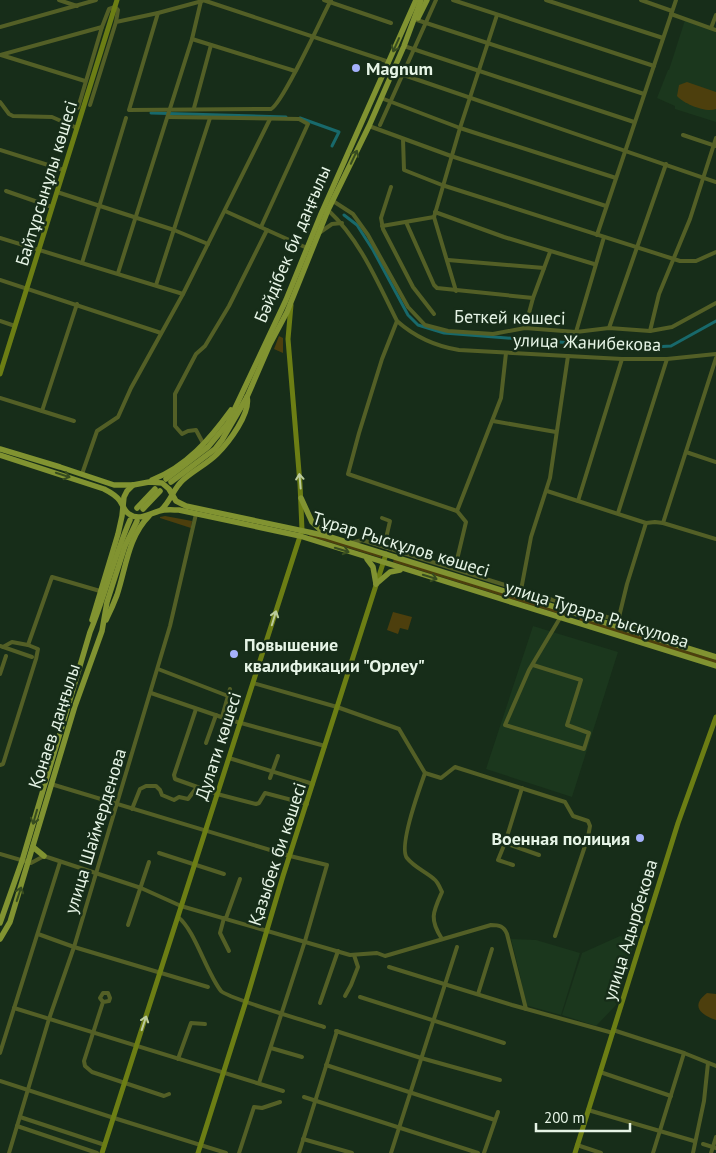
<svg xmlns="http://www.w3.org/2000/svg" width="716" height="1153" font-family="'PT Sans',sans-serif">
  <rect width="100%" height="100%" fill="#172d19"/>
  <g fill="#1b371d">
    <path d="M685 20 716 31V122L675 109V106L657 98 668 70H669Z"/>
    <path d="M533 626 618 652 572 797 486 769Z"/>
    <path d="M620 936 635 940 616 1005 596 1026 562 1015 582 953Z"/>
    <path d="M511 939 536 940 580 953 561 1015 525 1005 520 975Z"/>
  </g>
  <g fill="#4d3f0d">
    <path d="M687 82 716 92V109C706 113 684 104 677 96L679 85Z"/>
    <path d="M279 336 283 338V353L274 349Z"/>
    <path d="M165 516 192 521 191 528 160 518V517Z"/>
    <path d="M310 533 382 555 381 558 309 536Z"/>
    <path d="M394 559 567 613 566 616 393 562Z"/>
    <path d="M393 612 412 617 408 630 400 628 398 634 387 630Z"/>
    <path d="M580 617 716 660V664L579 621Z"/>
    <path d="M707 993 716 994V1020C701 1015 690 1006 707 993Z"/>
  </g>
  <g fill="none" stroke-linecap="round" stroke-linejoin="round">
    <g stroke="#18696b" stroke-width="3">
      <path d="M151 113 286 117"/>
      <path d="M300 118 339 132 332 146"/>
      <path d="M344 215 357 225 373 250 408 315 418 325 444 333 636 348 671 346 716 321"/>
    </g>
    <g stroke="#535f26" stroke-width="4">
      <path d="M59 0 77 6"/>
      <path d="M203 0 389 62"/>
      <path d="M324 0 391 23"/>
      <path d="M453 0 654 66"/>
      <path d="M546 0 663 38"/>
      <path d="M641 0 672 11"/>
      <path d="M158 13 129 110 271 109C283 103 322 17 331 0"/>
      <path d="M671 14 716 30"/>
      <path d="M417 20 644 94"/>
      <path d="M0 27 96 0"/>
      <path d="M102 27 109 9 115 7 118 10 116 22"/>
      <path d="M711 28 716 15"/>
      <path d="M192 39 295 71"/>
      <path d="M404 46 634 122"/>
      <path d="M0 55 102 27 78 108"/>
      <path d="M1 55 85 81"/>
      <path d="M392 71 716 182"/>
      <path d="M381 98 460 128 616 178"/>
      <path d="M0 102 9 114 13 116 52 117 77 128"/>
      <path d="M90 105 116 22 158 13 202 1"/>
      <path d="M194 108 211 45"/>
      <path d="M168 117 299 119 308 124 261 227"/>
      <path d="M380 125 436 0"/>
      <path d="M369 126 451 156 606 206"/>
      <path d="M683 135 716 146"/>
      <path d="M403 139 404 170 442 185 680 261H696L716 252"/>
      <path d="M0 150 64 170"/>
      <path d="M391 187 381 218 383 229 413 287 434 314"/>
      <path d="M6 191 52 207"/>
      <path d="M57 192 174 230 208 244"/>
      <path d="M333 201 353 214 368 235 408 307 425 325 448 331 493 334 525 328 576 332 609 328 650 331 672 327 716 303"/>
      <path d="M328 210C360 240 377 281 397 321 415 337 434 346 459 350L622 359H667L716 354"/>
      <path d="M225 211 307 248"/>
      <path d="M435 212 504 237 594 264"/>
      <path d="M406 222 434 285 437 288 533 298"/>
      <path d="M382 226 434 217"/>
      <path d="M319 233 332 224 342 223"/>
      <path d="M597 235 676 0"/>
      <path d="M0 238 183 294"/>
      <path d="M448 260 544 268"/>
      <path d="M82 263 126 118"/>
      <path d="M118 273 192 39 201 1"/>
      <path d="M0 280 161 333"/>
      <path d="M156 285 210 118"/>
      <path d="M456 291 434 217 460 128 497 15"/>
      <path d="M0 321 15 326"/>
      <path d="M397 321 382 359 359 433 348 474 457 511"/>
      <path d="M525 328 533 298 550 252"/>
      <path d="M609 328 666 164"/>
      <path d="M650 331 659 294 690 219 716 138"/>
      <path d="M576 332 604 237"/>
      <path d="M0 398 42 411 77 304"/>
      <path d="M42 411 74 421"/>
      <path d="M493 421 556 432"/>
      <path d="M204 445 196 430 188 431 182 434 175 426V394L196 354 205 346 229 306 267 230"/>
      <path d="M686 452 716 462"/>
      <path d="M82 474 97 431 118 417 131 388 183 294 270 119"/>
      <path d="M547 491 646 523 655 522 663 523 716 539"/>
      <path d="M578 501 622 359"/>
      <path d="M618 513 667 359"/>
      <path d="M382 518 390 521 384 547"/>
      <path d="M663 523 716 358"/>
      <path d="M351 543 362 540 394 550 667 636 676 639 678 645"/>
      <path d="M455 568 466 522 457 511 501 398 506 353"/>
      <path d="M521 590 531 537 550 478 568 356"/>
      <path d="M618 621 627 584 646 523"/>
      <path d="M0 646 32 657"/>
      <path d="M3 647 12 642 28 645 52 577 100 591"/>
      <path d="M533 665 581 680 567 725 589 733 584 749 505 725 529 670 560 618"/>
      <path d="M158 669 228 696"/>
      <path d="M0 674 6 656"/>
      <path d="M253 683 337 707 399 729 425 773 441 778 455 767 565 802 573 816 588 821 590 826 588 837 555 936"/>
      <path d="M151 693 230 720 325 746"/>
      <path d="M196 709 174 775 175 779 217 794 256 804 259 803 265 793 307 804"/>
      <path d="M222 717 230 689"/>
      <path d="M206 743 216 715"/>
      <path d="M229 758 313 784"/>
      <path d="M0 765 3 764 36 659 38 649 28 645"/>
      <path d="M425 773C420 787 398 847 407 858 414 867 426 872 434 879 438 882 440 888 442 892 433 912 429 919 442 939"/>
      <path d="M270 778 278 756"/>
      <path d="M51 784 290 856 327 865 305 941 259 1083"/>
      <path d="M522 788 505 843 539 855"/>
      <path d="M132 809 140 789 146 786H156L160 790 162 795 174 800 179 797 188 799 197 787"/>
      <path d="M505 843 498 860 513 865"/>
      <path d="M159 853 224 874"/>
      <path d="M0 854 31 863 44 856 141 888 181 906 350 955 377 953 385 956 491 925C499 925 504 926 507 934L526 1009"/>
      <path d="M178 917C195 930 206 972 221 991 227 998 309 1022 324 1027"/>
      <path d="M224 918 220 933 229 951"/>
      <path d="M226 918 240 879"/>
      <path d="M128 925 149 862"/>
      <path d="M38 934 74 947 208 987"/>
      <path d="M389 967 512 1005 613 1033"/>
      <path d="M478 994 492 949"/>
      <path d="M345 996 351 985 358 967 354 955"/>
      <path d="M360 997 504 1043"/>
      <path d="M103 1002 109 1001 110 998 108 993H103L100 998 103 1002 84 1061 85 1066 92 1072 164 1096 169 1094"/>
      <path d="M320 1003 338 951"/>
      <path d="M14 1008 283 1091"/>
      <path d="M613 1030 684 1053 716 1066"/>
      <path d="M336 1031 421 1058 500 1080"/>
      <path d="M271 1048 302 1057"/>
      <path d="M0 1053 60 862"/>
      <path d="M178 1059 191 1023 205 1024"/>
      <path d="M326 1065 495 1120"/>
      <path d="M600 1072 671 1096"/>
      <path d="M0 1081 114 1118 226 1153"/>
      <path d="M304 1097 478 1153"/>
      <path d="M588 1110 694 1141"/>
      <path d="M20 1117 105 1145"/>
      <path d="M17 1126 97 1153"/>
      <path d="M303 1139 352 1153"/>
      <path d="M703 1144 716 1148"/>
      <path d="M577 1145 601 1153"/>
      <path d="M9 1153 49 1019 74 947 170 626 196 514"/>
      <path d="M239 1153 254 1107 262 1108 280 1102"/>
      <path d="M299 1153 337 1031"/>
      <path d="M391 1153 457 947"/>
      <path d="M484 1153 498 1112"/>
      <path d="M653 1153 684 1053"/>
      <path d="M693 1153 704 1101 708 1063"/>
      <path d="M711 1153 716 1137"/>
    </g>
    <g stroke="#6c7e14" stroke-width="5">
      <path d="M0 374 117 0"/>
      <path d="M102 1153 302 530 300 484 288 339 291 305"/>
      <path d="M198 1153 246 1001 283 876 386 554"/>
      <path d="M575 1153 678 823 716 717"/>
    </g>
    <g stroke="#819331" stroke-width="5.5">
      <path d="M418 18 427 0"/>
      <path d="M0 449 60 467 114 485H133L149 482 162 483 169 489 176 501 186 506 327 536 716 657"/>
      <path d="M0 455 104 489C110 492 116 495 120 501 123 505 124 511 129 514 139 521 149 514 159 511 166 509 173 510 179 510L300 536 716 666"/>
      <path d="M166 479 208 447 228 423 286 300 321 214 416 0"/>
      <path d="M152 480C187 466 210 439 231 410"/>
      <path d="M171 482 215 449 222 440 247 397 270 344 287 312 328 210 369 126 404 46 421 0"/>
      <path d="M301 498 312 522 325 534"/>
      <path d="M137 508 155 489"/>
      <path d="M143 509 160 491"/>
      <path d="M161 510C171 501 173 489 183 480 194 470 207 464 217 454 229 442 251 413 247 397"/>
      <path d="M367 559 373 567 376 584"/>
      <path d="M376 584 390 572 400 570"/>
      <path d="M92 620 118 534 122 516 124 497 127 491 133 485"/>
      <path d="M106 620C110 612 114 603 117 595 126 568 128 537 149 516"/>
      <path d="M33 847 44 856"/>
      <path d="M0 923 22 861 90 632C105 596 114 557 130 520"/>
      <path d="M0 939 10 922 75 706 102 631 107 602 125 546 137 521"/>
    </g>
  </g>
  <defs><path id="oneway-shaft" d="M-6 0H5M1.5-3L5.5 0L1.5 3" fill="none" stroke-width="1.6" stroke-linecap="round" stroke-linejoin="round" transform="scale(1.25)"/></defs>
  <g stroke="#374c20">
    <use href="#oneway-shaft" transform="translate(396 45) rotate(114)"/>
    <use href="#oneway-shaft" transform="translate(354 157) rotate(-65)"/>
    <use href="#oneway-shaft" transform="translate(63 475) rotate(18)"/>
    <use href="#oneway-shaft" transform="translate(342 550) rotate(17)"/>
    <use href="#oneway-shaft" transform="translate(430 577) rotate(17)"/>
    <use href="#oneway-shaft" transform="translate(35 817) rotate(106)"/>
    <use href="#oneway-shaft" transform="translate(19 894) rotate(-72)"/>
  </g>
  <g stroke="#bbcb9c">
    <use href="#oneway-shaft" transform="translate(300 481) rotate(-95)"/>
    <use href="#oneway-shaft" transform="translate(274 618) rotate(-73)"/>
    <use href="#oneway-shaft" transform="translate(144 1023) rotate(-72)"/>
  </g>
  <g fill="#a5b1fc" stroke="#172d19" stroke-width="2">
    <circle cx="356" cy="68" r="5"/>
    <circle cx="234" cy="654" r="5"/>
    <circle cx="640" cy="838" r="5"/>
  </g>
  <g text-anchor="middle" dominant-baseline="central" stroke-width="5" stroke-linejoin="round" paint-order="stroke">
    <g font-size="18" font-weight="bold" fill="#e6f4e6" stroke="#172d19" text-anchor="start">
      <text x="366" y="68">Magnum</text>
      <text x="244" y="644">Повышение<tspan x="244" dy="21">квалификации "Орлеу"</tspan></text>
      <text x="630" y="838" text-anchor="end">Военная полиция</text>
    </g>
    <g font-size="18" fill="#e6f4e6" stroke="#172d19">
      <text transform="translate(46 183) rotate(-73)">Байтұрсынұлы көшесі</text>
      <text transform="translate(292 244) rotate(-67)">Бәйдібек би даңғылы</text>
      <text transform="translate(510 317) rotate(1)">Беткей көшесі</text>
      <text transform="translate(587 342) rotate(2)">улица Жанибекова</text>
      <text transform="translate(401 544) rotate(17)">Тұрар Рыскұлов көшесі</text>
      <text transform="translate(597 614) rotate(17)">улица Турара Рыскулова</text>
      <text transform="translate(54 726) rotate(-72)">Қонаев даңғылы</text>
      <text transform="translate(218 746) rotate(-72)">Дулати көшесі</text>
      <text transform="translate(95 831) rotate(-73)">улица Шаймерденова</text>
      <text transform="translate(277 854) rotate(-72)">Қазыбек би көшесі</text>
      <text transform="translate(630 930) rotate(-73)">улица Адырбекова</text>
    </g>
  </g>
  <path d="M536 1123v8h94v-8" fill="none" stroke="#e6f4e6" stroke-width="2.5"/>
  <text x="544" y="1123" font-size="15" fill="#e6f4e6" stroke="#172d19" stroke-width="4" paint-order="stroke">200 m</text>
</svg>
